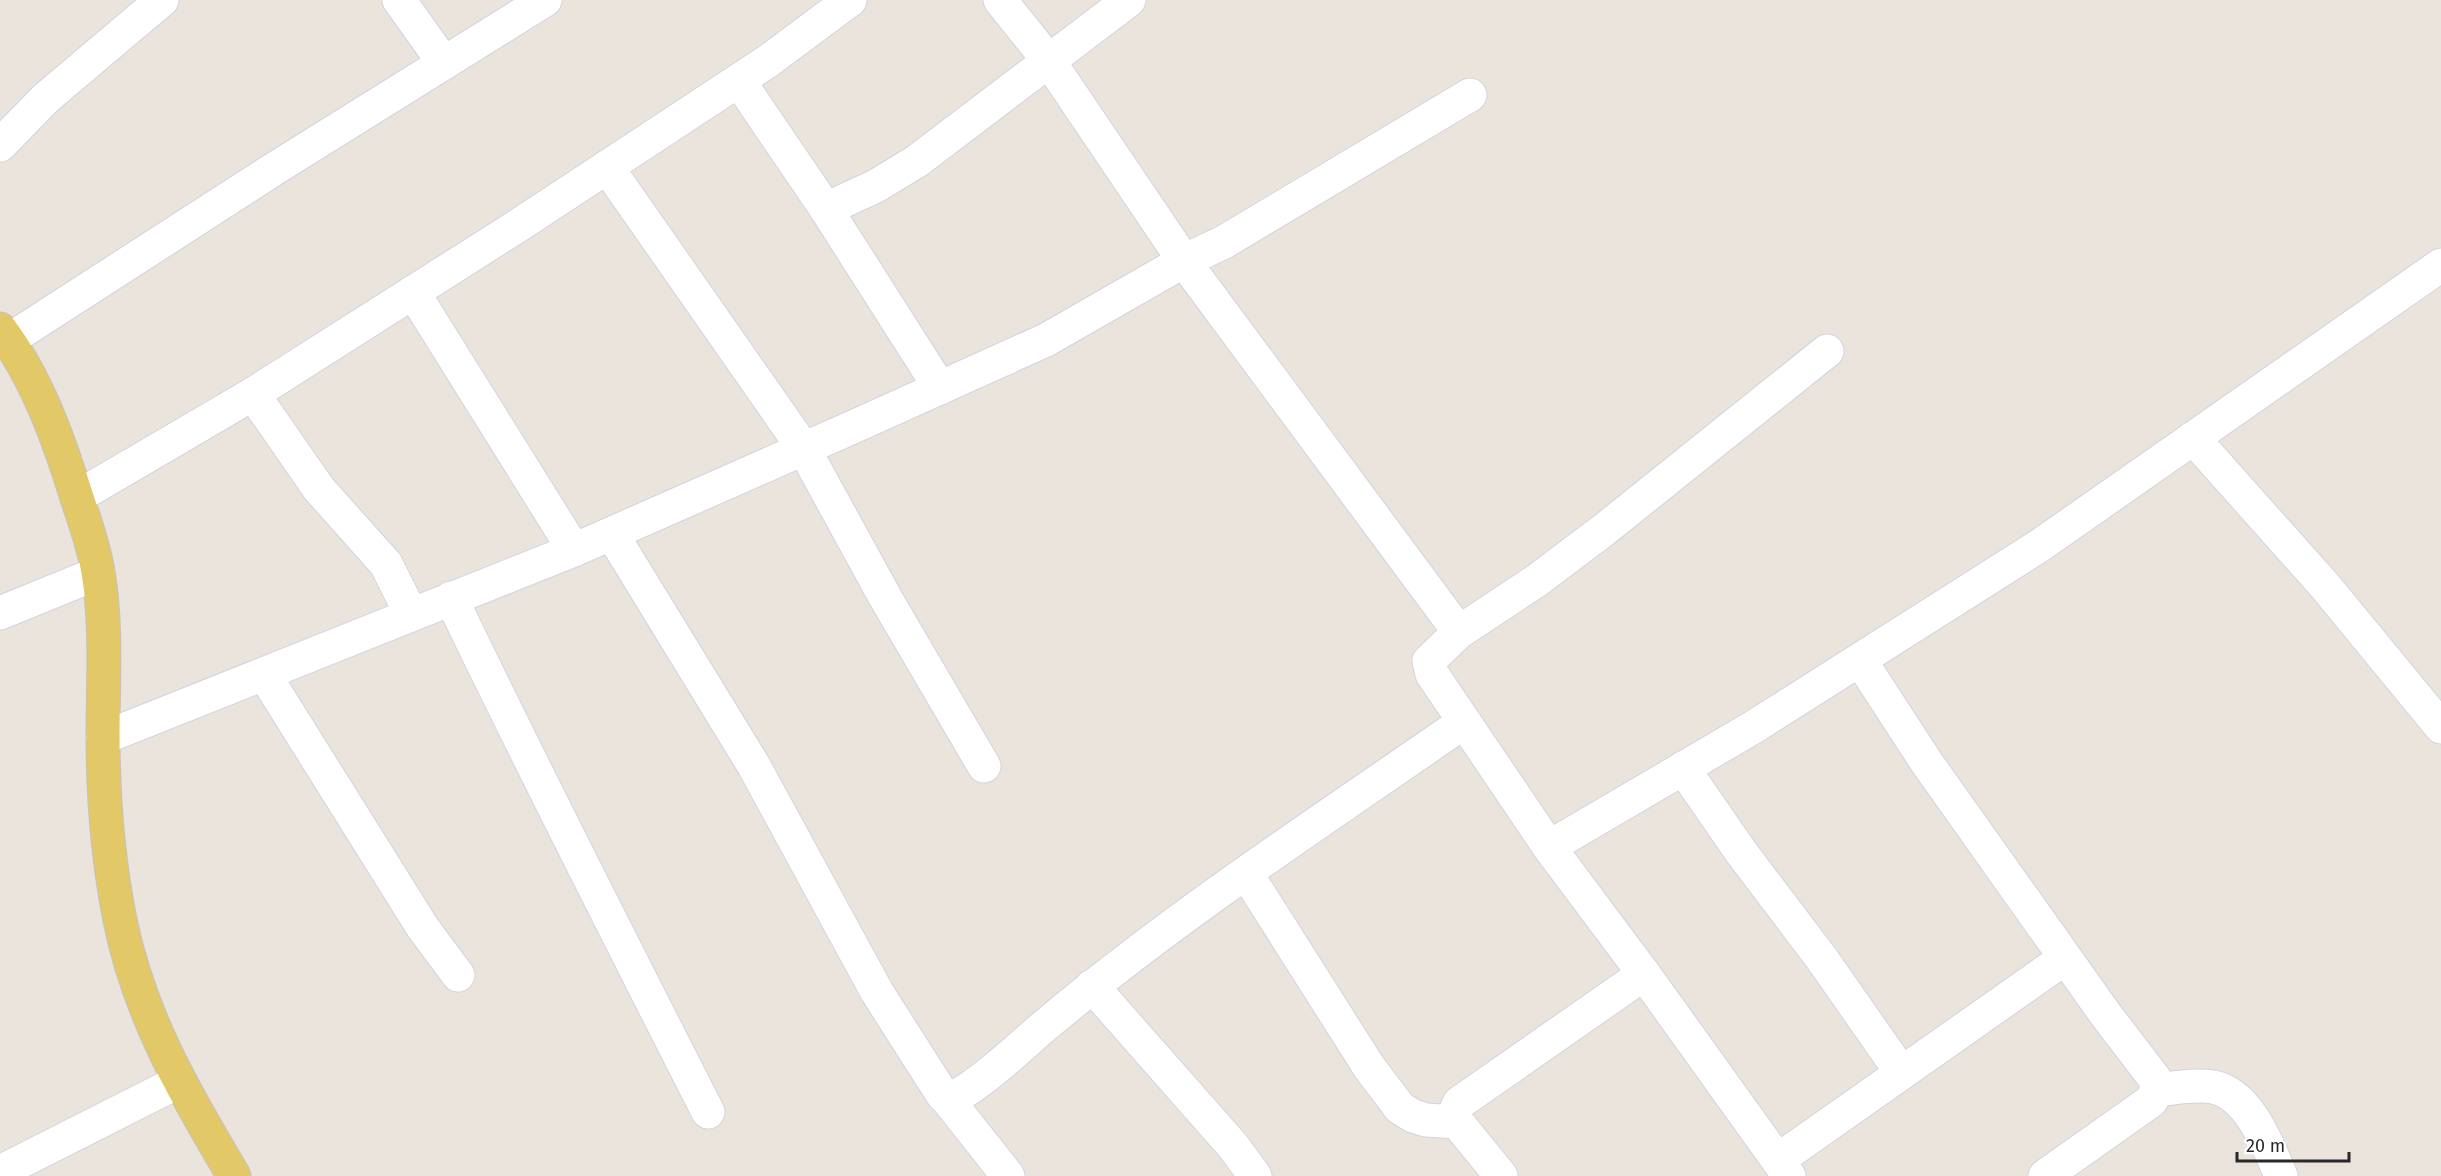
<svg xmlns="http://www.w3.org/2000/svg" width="2441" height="1176" font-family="'Fira Sans',sans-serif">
  <rect width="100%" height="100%" fill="#eae4dc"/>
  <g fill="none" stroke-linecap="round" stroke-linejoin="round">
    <g stroke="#d1d4e0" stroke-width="35">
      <g id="minor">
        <path d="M399 0 444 63"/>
        <path d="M1000 0 1049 61 1184 261 1459 632"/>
        <path d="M739 81 826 209 940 388"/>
        <path d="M0 145 46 98 162 0"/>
        <path d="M607 167 804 449 885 597 984 766"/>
        <path d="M826 209 876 186 917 161 1129 0"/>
        <path d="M413 292 574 550"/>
        <path d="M9 340 274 169 545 0"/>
        <path d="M253 394 319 489 386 564 411 614"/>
        <path d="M2193 438 2325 586 2441 727"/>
        <path d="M77 497 253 394 519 225 768 61 850 0"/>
        <path d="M612 534 754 766 877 992 942 1094 947 1099C971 1095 1027 1040 1048 1023 1180 913 1324 819 1464 722"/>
        <path d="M451 598C534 771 621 941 708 1112"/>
        <path d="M0 613 98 573"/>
        <path d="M1860 660 1927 763 2106 1015 2155 1079 2157 1090 2151 1101 2045 1176"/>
        <path d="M264 674 423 928 458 975"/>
        <path d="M103 738 574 550 853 427 1046 340 1184 261 1224 242 1470 95"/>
        <path d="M1683 768 1741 852 1822 959 1901 1072"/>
        <path d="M1549 847 1752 728 2039 546 2441 265"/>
        <path d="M1246 873 1369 1067 1400 1108 1413 1116 1426 1120 1457 1122"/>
        <path d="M1092 986 1233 1146 1255 1176"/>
        <path d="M2157 1090C2175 1088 2195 1084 2213 1087 2249 1094 2268 1145 2281 1176"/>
        <path d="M947 1099 1008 1176"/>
        <path d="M1778 1160 2065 958"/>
        <path d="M0 1172 178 1082"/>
        <path d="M1501 1176 1457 1122 1454 1114 1459 1103 1644 974"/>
        <path d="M1789 1176 1644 974 1549 847 1432 674 1429 661 1459 632 1536 581 1605 529 1827 351"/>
      </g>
    </g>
    <g stroke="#c3c3c3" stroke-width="35">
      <path id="major" d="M0 329C37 378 59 440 77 498 85 522 94 546 98 572 107 625 103 681 103 735 103 796 108 860 120 920 139 1015 185 1094 234 1176"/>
    </g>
    <use href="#minor" stroke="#fff" stroke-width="33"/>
    <use href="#major" stroke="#e3c868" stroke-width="33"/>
  </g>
  <path d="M2237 1152v9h112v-9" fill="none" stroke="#292929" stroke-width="3"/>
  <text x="2246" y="1152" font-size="18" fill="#292929" stroke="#ffffff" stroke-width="4.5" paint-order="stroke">20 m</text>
</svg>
